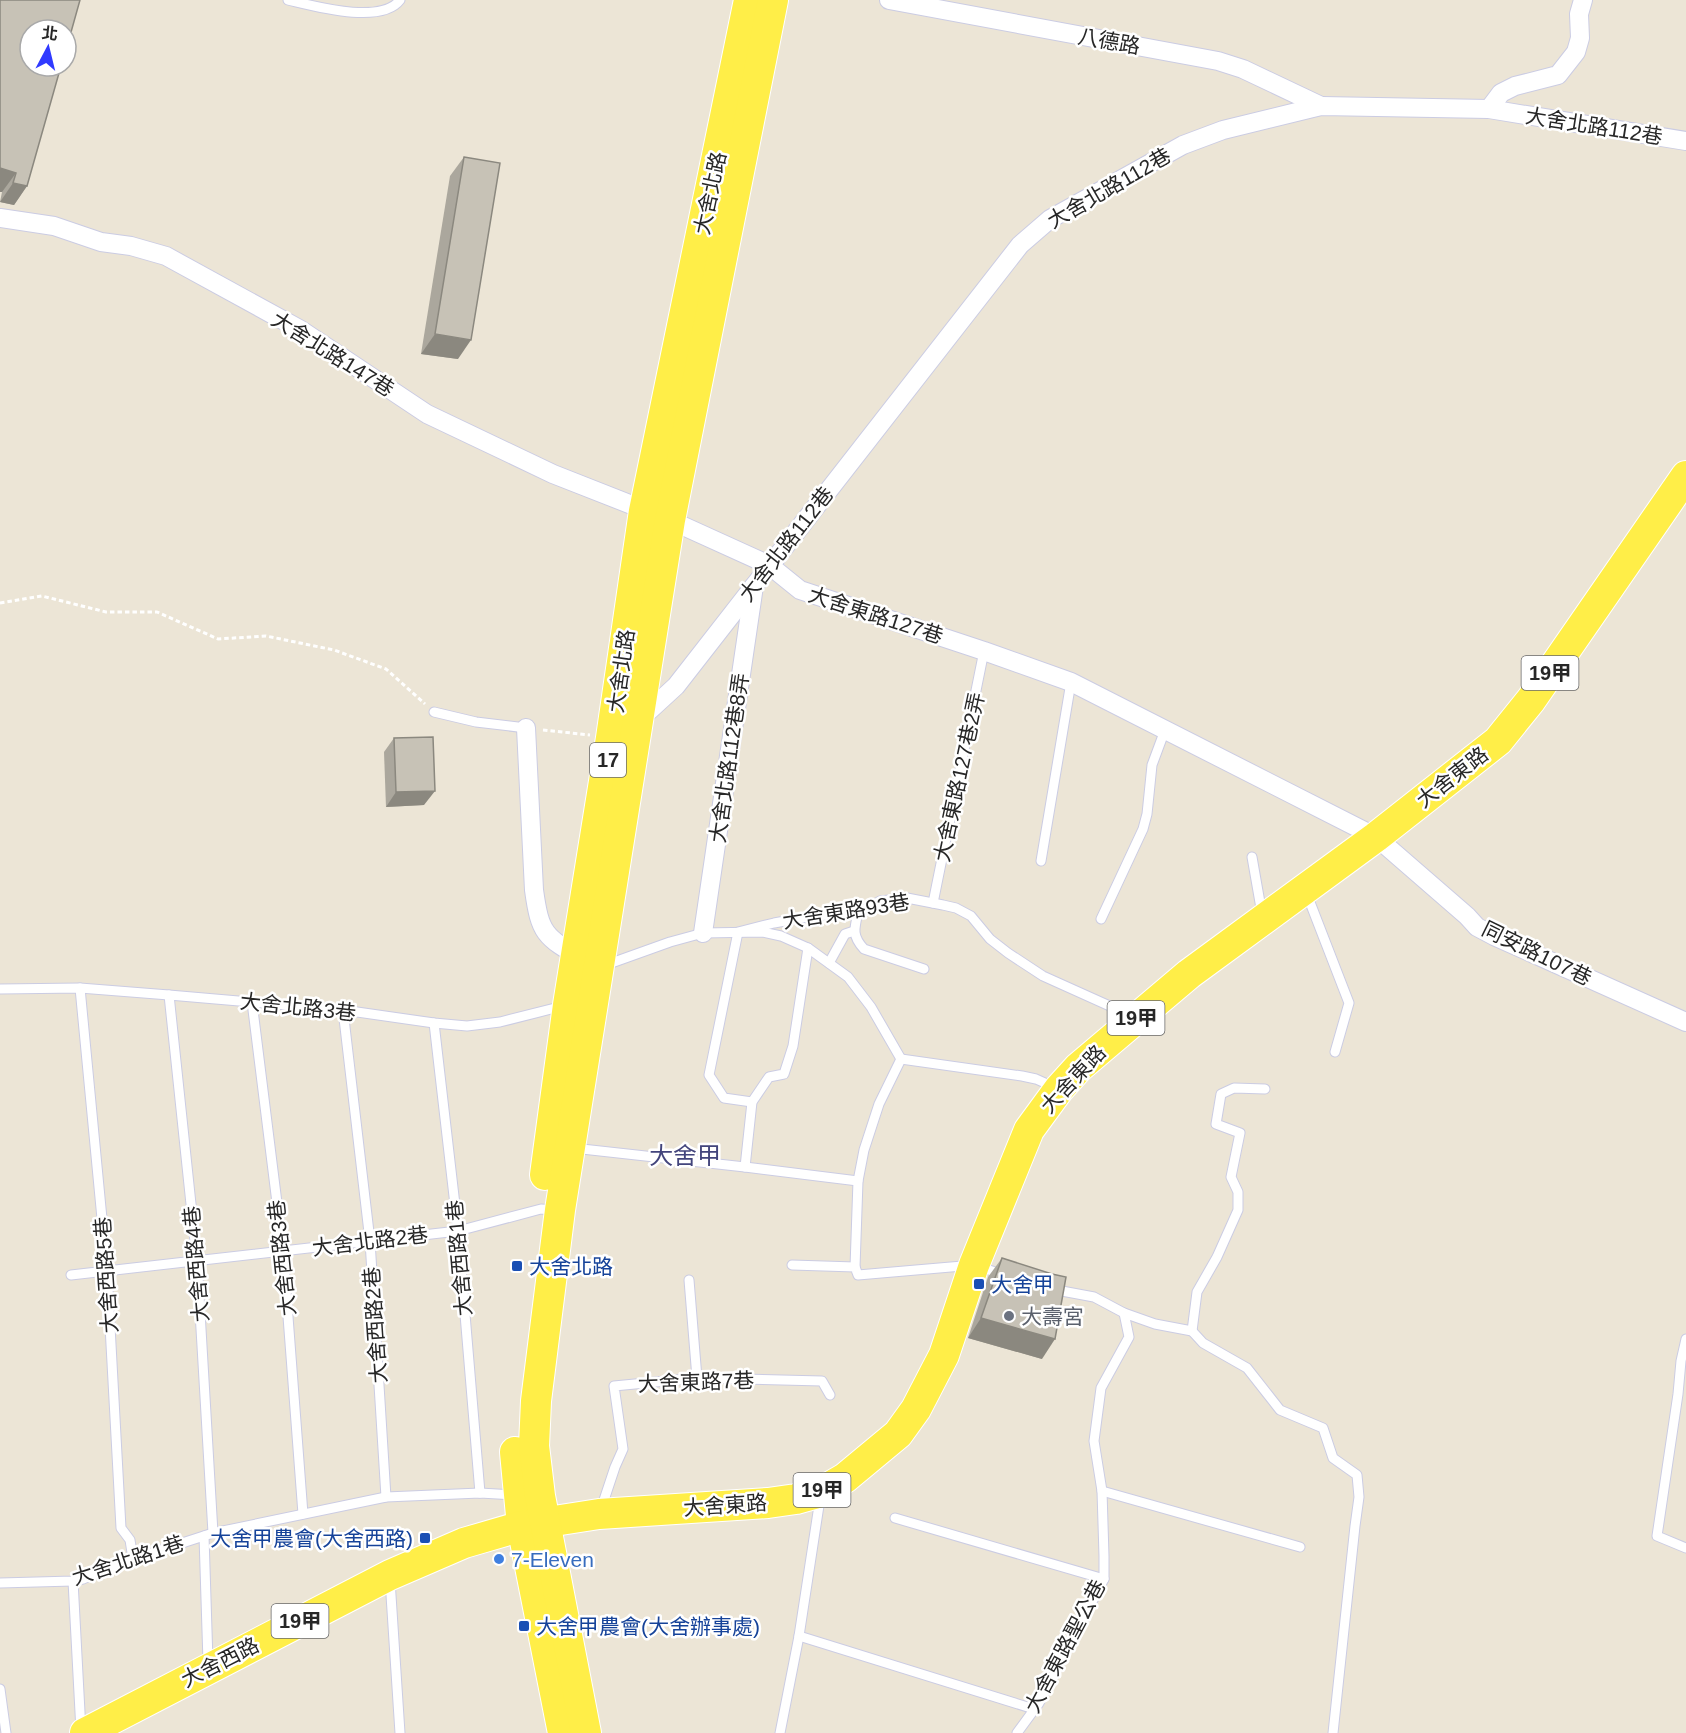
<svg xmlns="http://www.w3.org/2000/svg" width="1686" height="1733" font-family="Arial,'Noto Sans TC',sans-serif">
  <rect width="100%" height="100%" fill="#ece5d6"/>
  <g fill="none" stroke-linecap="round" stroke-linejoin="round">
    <g stroke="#cbcce3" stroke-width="11">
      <g id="lane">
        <path d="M288 0C314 6 381 25 400 0"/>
        <path d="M434 712 476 722 526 728"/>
        <path d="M1252 857 1262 914"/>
        <path d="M1041 861 1071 682"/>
        <path d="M1306 892 1349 1003 1335 1052"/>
        <path d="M933 903 984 651"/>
        <path d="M858 913C854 929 852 936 864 949L924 969"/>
        <path d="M1101 919 1143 829 1147 814 1152 765 1165 730"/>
        <path d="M829 963 845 934 854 931"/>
        <path d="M603 966 670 942 703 933 762 932 781 936 808 948 848 977 871 1007 901 1059"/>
        <path d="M80 988 107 1271 121 1528 130 1540 133 1559"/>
        <path d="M0 989 80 988 169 995 343 1010 434 1023 467 1026 500 1022 563 1006"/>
        <path d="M169 995 197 1261 213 1533"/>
        <path d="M252 1002 283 1251 303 1514"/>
        <path d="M343 1010 370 1241 386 1497"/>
        <path d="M434 1023 458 1231 480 1493"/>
        <path d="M901 1059 1022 1076 1036 1079 1054 1087"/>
        <path d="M752 1102 724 1098 709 1075 738 932 774 923 813 916 858 913 880 901 907 898 943 905 956 908 971 916 990 939 1008 953 1043 976 1132 1016"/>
        <path d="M573 1148 745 1167 752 1102 769 1077 784 1074 793 1046 808 948"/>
        <path d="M745 1167 858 1181"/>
        <path d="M792 1265 855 1267 858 1275 974 1265 1004 1275"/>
        <path d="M855 1267 858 1181 864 1150 879 1104 901 1059"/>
        <path d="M71 1275 458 1231 541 1209 555 1210"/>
        <path d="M689 1280 697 1378"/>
        <path d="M1051 1289 1094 1297 1124 1313 1155 1324 1192 1331"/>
        <path d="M1192 1331 1203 1343 1247 1368 1280 1410 1323 1428 1333 1458 1357 1475 1359 1497 1355 1526 1333 1733"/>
        <path d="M1192 1331 1197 1292 1217 1257 1238 1210V1192L1231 1177 1240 1133 1216 1124 1221 1094 1234 1088 1265 1089"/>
        <path d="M1686 1339 1681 1361 1678 1394 1657 1536 1686 1548"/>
        <path d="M1102 1491 1300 1547"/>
        <path d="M601 1509 615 1467 623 1449 614 1386 697 1378 822 1381 830 1395"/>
        <path d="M895 1518 1104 1579"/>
        <path d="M204 1536 208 1662"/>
        <path d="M390 1580 400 1733"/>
        <path d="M73 1581 81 1731"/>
        <path d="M0 1583 73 1581 83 1579 133 1559 213 1533 386 1497 480 1493 514 1495"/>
        <path d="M799 1636 1034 1709"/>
        <path d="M0 1689 6 1733"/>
        <path d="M780 1733 799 1636 820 1499"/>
        <path d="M1017 1733 1039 1703 1104 1579V1556L1102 1491 1094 1441 1101 1388 1129 1337 1124 1313"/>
      </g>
    </g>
    <g stroke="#cbcce3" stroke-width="20">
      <g id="street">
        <path d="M889 0 1218 61 1243 69 1321 106"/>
        <path d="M1489 109 1501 93 1515 86 1558 75 1576 52 1580 38 1579 14 1583 0"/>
        <path d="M0 218 54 226 101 242 131 246 166 256 301 330 427 414 553 474 670 520 769 565 800 590 984 651 1071 682 1376 837 1467 916 1477 927 1494 936 1686 1022"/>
        <path d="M639 720 676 686 1020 245 1050 219 1183 145 1223 130 1321 106 1489 109 1686 141"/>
        <path d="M526 728 534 890C540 933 544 937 583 959"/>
        <path d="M703 933 754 586"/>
      </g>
    </g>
    <g stroke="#fff" stroke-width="32">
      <g id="primary">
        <path d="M545 1175 568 1005 611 738 644 511 749 0"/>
        <path d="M515 1452 522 1526 563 1733"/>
        <path d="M85 1733 390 1575 464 1543 522 1526 599 1514 768 1503 796 1499 821 1492 845 1478 898 1434 916 1409 944 1355 974 1265 1029 1130 1059 1089 1078 1068 1189 974 1376 837 1498 741 1531 700 1686 476"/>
        <path d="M586 1733 540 1496 534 1446 536 1401 560 1210 670 520 773 0"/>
      </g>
    </g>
    <g stroke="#fff" stroke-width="3" stroke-dasharray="4.5 3" stroke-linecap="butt">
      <path d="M0 603 42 596 106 612H157L218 639 266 636 334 650 386 669 425 704"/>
      <path d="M543 730 590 735"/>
    </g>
    <use href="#lane" stroke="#fff" stroke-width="9"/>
    <use href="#street" stroke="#fff" stroke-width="18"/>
    <use href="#primary" stroke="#ffee48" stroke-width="30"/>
  </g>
  <g fill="#aba79d">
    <path d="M0 0 27 186 14 205 0 202 2 192Z"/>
    <path d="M464 157 458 359 421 354 450 176Z"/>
    <path d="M394 738 424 805 386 807 384 752Z"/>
    <path d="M1002 1258 1042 1359 968 1338 988 1277Z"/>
  </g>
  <g fill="#8b887f">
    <path d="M0 168 16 173 2 192H0Z"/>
    <path d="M13 183 27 186 14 205 0 202Z"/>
    <path d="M435 334 471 340 458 359 421 354Z"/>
    <path d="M435 791 424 805 386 807 396 792Z"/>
    <path d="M981 1318 1055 1339 1042 1359 968 1338Z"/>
  </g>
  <g fill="#c7c2b6" stroke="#8b887f" stroke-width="1.5">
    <path d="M0 0H80L66 50V30H30V66H61L27 186 13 183 16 173 0 168Z"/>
    <path d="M464 157 500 163 471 340 435 334Z"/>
    <path d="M433 737 435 791 396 792 394 738Z"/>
    <path d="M1002 1258 1052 1274 1066 1277 1055 1339 981 1318Z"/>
  </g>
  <g fill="#1a4fb4" stroke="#fff" stroke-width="2">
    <rect x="511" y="1260" width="12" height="12" rx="3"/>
    <rect x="973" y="1278" width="12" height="12" rx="3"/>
    <rect x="419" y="1532" width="12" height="12" rx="3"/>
    <rect x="518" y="1620" width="12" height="12" rx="3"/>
  </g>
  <circle fill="#6b7280" stroke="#fff" stroke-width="2" cx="1009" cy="1316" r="6"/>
  <circle fill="#3f7fe0" stroke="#fff" stroke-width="2" cx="499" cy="1559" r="6"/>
  <g text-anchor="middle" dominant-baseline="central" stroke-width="5" stroke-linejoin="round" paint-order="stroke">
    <g fill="#fff" stroke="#686868" stroke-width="1.5">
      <rect x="1521.5" y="656" width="57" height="34" rx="4.5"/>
      <rect x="590" y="743" width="36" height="34" rx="4.5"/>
      <rect x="1107.5" y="1001" width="57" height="34" rx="4.5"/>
      <rect x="793.5" y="1473" width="57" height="34" rx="4.5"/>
      <rect x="271.5" y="1604" width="57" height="34" rx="4.5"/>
    </g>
    <g font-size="20" font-weight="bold" fill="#272727">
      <text x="1550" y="673">19甲</text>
      <text x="608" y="760">17</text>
      <text x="1136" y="1018">19甲</text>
      <text x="822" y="1490">19甲</text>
      <text x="300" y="1621">19甲</text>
    </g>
    <g font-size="21" fill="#272727" stroke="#fff">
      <text transform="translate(1109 41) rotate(10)">八德路</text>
      <text transform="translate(1594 126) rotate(9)">大舍北路112巷</text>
      <text transform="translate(1109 188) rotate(-30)">大舍北路112巷</text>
      <text transform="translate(710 193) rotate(-78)">大舍北路</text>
      <text transform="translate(333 354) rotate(32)">大舍北路147巷</text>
      <text transform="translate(786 544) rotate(-52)">大舍北路112巷</text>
      <text transform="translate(876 615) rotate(18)">大舍東路127巷</text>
      <text transform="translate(621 671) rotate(-82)">大舍北路</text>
      <text transform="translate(729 758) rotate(-82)">大舍北路112巷8弄</text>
      <text transform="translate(959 777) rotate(-78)">大舍東路127巷2弄</text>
      <text transform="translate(1452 777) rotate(-38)">大舍東路</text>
      <text transform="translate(846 911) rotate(-9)">大舍東路93巷</text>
      <text transform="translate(1537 953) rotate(26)">同安路107巷</text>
      <text transform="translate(298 1007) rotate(6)">大舍北路3巷</text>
      <text transform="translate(1073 1079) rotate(-47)">大舍東路</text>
      <text transform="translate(370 1241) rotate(-7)">大舍北路2巷</text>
      <text transform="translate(282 1258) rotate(-96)">大舍西路3巷</text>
      <text transform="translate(459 1258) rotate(-95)">大舍西路1巷</text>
      <text transform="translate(196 1264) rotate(-95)">大舍西路4巷</text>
      <text transform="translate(106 1275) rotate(-94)">大舍西路5巷</text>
      <text transform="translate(375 1325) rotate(-94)">大舍西路2巷</text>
      <text transform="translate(696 1382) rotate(-2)">大舍東路7巷</text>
      <text transform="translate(725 1505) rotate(-4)">大舍東路</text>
      <text transform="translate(128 1560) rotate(-18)">大舍北路1巷</text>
      <text transform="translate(1065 1646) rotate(-62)">大舍東路聖公巷</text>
      <text transform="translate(220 1662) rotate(-27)">大舍西路</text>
    </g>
    <g font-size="21" fill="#164399" stroke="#fff" text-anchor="start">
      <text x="529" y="1266">大舍北路</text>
      <text x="991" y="1284">大舍甲</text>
      <text x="413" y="1538" text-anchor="end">大舍甲農會(大舍西路)</text>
      <text x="536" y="1626">大舍甲農會(大舍辦事處)</text>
    </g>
    <g font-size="21" fill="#5b616d" stroke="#fff" text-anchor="start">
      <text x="1021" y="1316">大壽宮</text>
    </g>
    <g font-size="21" fill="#366cbe" stroke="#fff" text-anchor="start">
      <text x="511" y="1559">7-Eleven</text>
    </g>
    <g font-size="24" fill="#43457c" stroke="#fff">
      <text x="685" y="1155">大舍甲</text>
    </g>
  </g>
  <g transform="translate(48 48) rotate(7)"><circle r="28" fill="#ffffff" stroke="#a9a9a9" stroke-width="1.5"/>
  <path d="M0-4.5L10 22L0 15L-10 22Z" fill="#303aff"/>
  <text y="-9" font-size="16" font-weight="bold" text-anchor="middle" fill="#272727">北</text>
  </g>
</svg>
